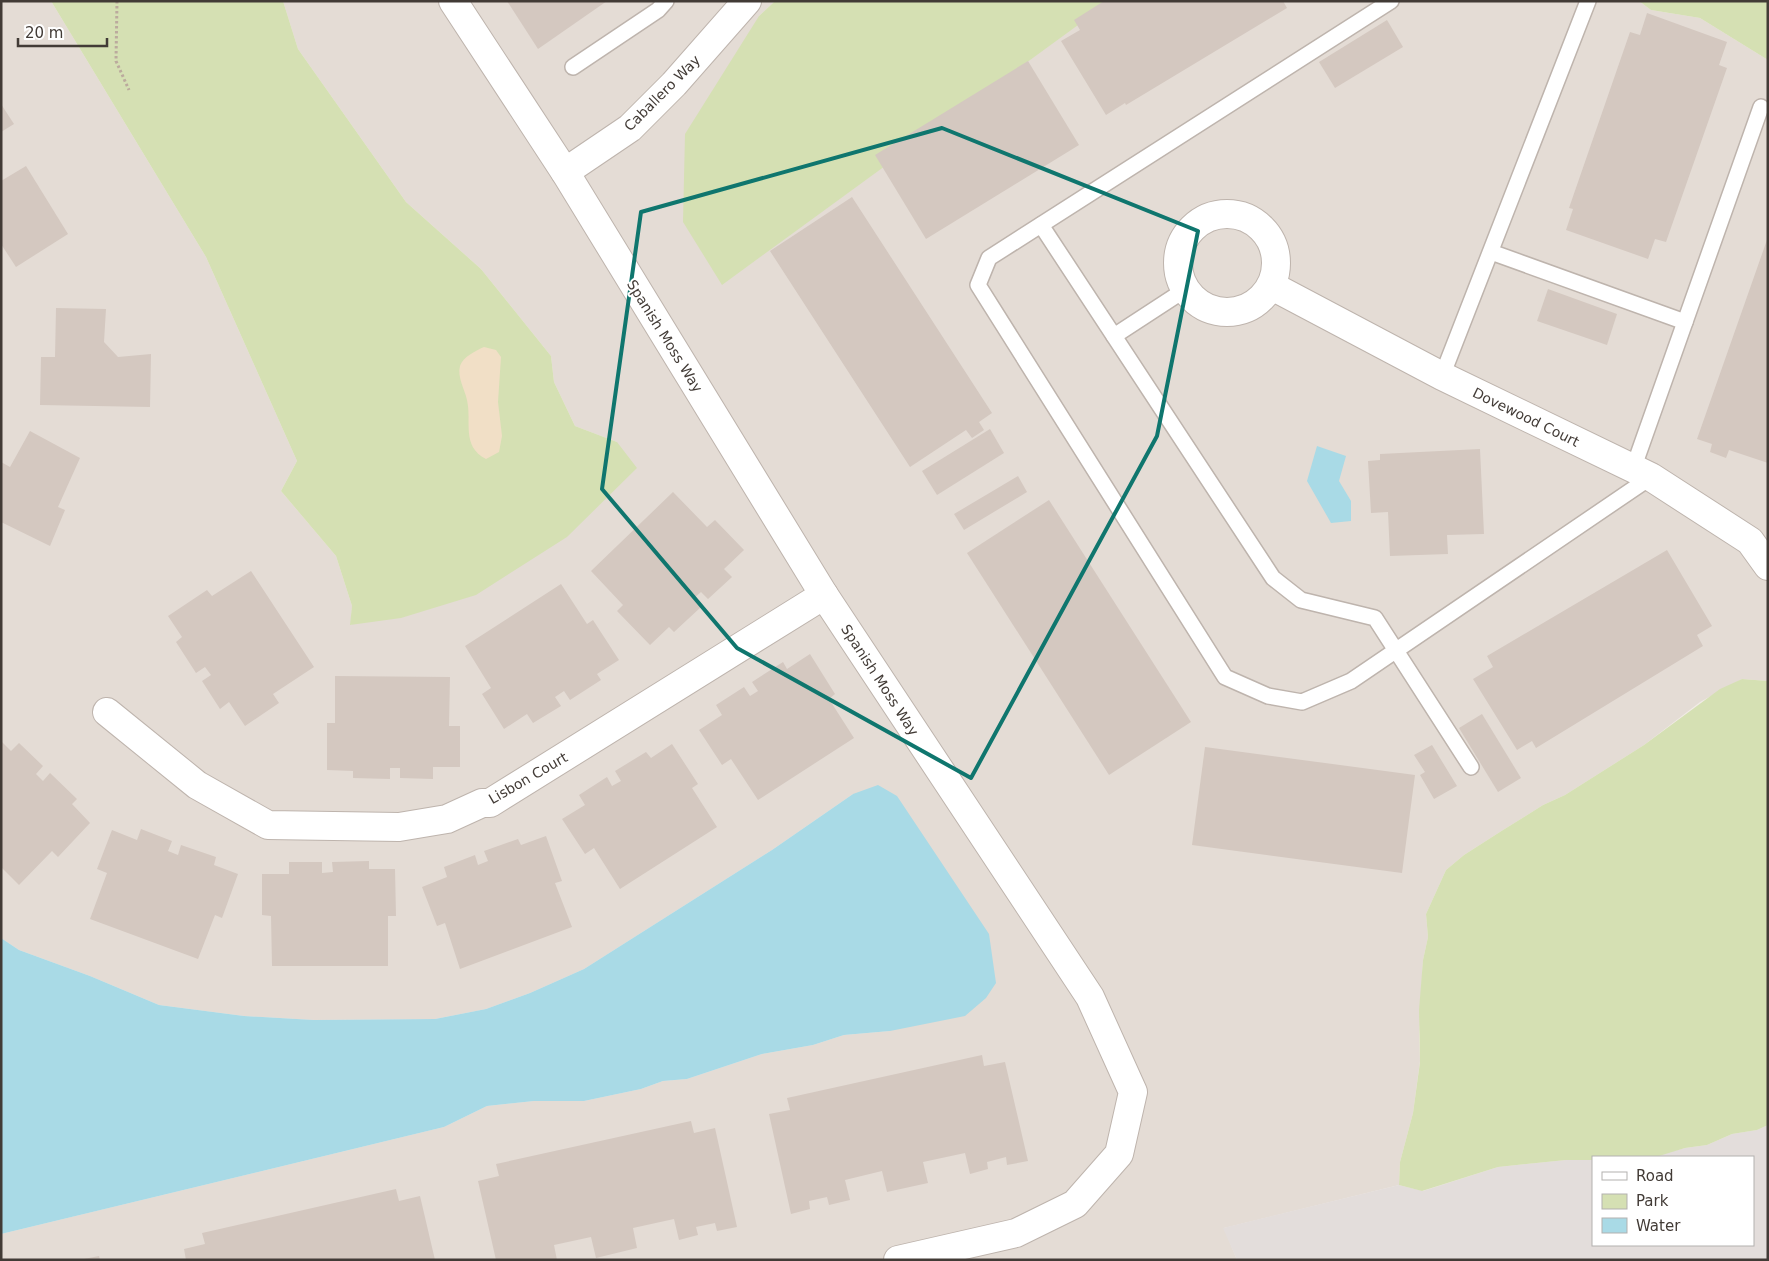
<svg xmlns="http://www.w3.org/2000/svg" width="1769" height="1261" font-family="'DejaVu Sans',sans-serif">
  <rect width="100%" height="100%" fill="#f1ebe6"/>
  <path fill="#e4dcd5" d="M1 1H51L206 257 297 461 281 491 336 556 352 606 351 625 617 442 575 426 554 382 551 356 481 269 406 202 298 49 283 1H775L759 16 1111 1H1639L1651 10 1700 18 1768 60V681L1742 679 1700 702 1644 745 1565 795 1543 805 1503 830 1464 855 1446 870 1426 914 1428 937 1423 960 1419 1035 1420 1061 1413 1113 1400 1162 1399 1185 1224 1228 1237 1260H1V1234L444 1127 487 1106 534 1101H584L641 1089 663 1081 687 1079 762 1054 813 1045 844 1035 890 1031 853 794 772 850 584 969 530 993 486 1009 435 1019 314 1020 244 1016 159 1005 90 976 19 950 1 938Z"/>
  <path fill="#e3dddb" d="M1768 1125V1260H1237L1223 1228 1399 1185 1423 1191 1498 1167 1566 1160H1593V1245H1753V1157H1650L1685 1148 1707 1145 1732 1134 1757 1130Z"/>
  <g fill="#d5e0b3">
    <path d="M51 1H283L298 49 406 202 481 269 551 356 554 382 575 426 617 442 637 468 567 537 476 595 401 618 350 625 352 606 336 556 281 491 297 461 206 257Z"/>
    <path d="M775 1H1111L722 285 683 222 685 134 759 16Z"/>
    <path d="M1639 1H1768V60L1700 18 1651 10Z"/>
    <path d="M1742 679 1768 681V1125L1757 1130 1732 1134 1707 1145 1685 1148 1659 1156 1593 1157V1160H1566L1498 1167 1422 1191 1399 1185 1400 1162 1413 1113 1420 1062 1419 1010 1423 960 1428 937 1426 914 1446 870 1464 855 1503 830 1543 805 1565 795 1644 745 1720 689Z"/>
  </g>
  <path fill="#f1dfc6" d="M484 347 496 350 501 357 498 402 502 436 499 452 486 459C461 446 472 422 467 400 465 390 457 377 460 366 463 357 475 351 484 347Z"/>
  <g fill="#a9dae6">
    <path d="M1317 446 1346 456 1339 481 1351 501V521L1331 523 1307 481Z"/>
    <path d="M878 785 897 796 989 934 996 983 986 998 965 1016 890 1031 844 1035 813 1045 762 1054 687 1079 663 1081 641 1089 584 1101H534L487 1106 444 1127 1 1234V938L19 950 90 976 159 1005 244 1016 314 1020 435 1019 486 1009 530 993 584 969 772 850 853 794Z"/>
  </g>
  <g fill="#d4c8c0">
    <path d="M507 1H607L538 49Z"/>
    <path d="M1104 1H1283L1287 8 1126 105 1125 103 1106 115 1061 41 1080 30 1074 20Z"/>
    <path d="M1647 13 1727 42 1719 65 1727 68 1666 242 1655 239 1648 259 1566 230 1573 209 1569 208 1630 32 1640 35Z"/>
    <path d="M1387 20 1403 47 1335 88 1319 62Z"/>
    <path d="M1028 61 1079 145 926 239 875 155Z"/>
    <path d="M1 104 14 124 1 132Z"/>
    <path d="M26 166 68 234 16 267 1 244V181Z"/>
    <path d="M852 197 992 413 979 422 984 430 972 438 966 430 910 467 770 251Z"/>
    <path d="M1768 237V463L1729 450 1726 458 1710 452 1712 444 1697 439Z"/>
    <path d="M1548 289 1617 314 1607 345 1537 321Z"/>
    <path d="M56 308 106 309 104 342 118 357 151 354 150 407 40 405 41 357H55Z"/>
    <path d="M990 429 1004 453 937 495 922 471Z"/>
    <path d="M30 431 80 458 58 507 65 510 50 546 1 522V462L10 467Z"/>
    <path d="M1480 449 1484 534 1447 535 1448 554 1390 556 1388 512 1371 513 1368 461 1380 460V454Z"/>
    <path d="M1018 476 1027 492 964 530 954 514Z"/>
    <path d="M673 492 707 527 715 520 744 550 724 569 732 577 708 599 701 592 693 599 701 607 674 632 669 627 650 645 617 611 623 605 591 571Z"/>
    <path d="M1049 500 1191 722 1109 775 967 553Z"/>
    <path d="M1667 550 1712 626 1697 635 1703 646 1536 748 1532 741 1517 750 1473 679 1493 667 1487 656Z"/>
    <path d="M251 571 314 667 273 694 279 703 245 726 229 702 220 709 202 681 211 675 205 667 196 673 176 642 182 637 168 616 207 590 212 596Z"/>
    <path d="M561 584 587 624 593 620 619 660 597 674 601 680 570 700 564 691 555 697 561 706 533 723 527 714 504 729 482 694 491 688 465 646Z"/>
    <path d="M810 654 835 694 829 699 854 738 758 800 731 759 722 765 699 730 722 715 716 705 744 687 750 696 758 691 752 682 783 662 787 669Z"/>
    <path d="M335 676 450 677 449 726H460V767H433V779L400 778V768H390V779L353 778V771L327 770V723H335Z"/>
    <path d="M1482 714 1521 778 1498 792 1459 728Z"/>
    <path d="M1 741 11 751 19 743 43 766 36 774 43 781 50 773 77 799 72 804 90 823 58 857 52 851 19 885 1 867Z"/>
    <path d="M672 744 698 784 692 788 717 827 620 889 594 848 585 854 562 819 585 805 579 795 607 777 612 786 621 781 615 771 646 752 651 758Z"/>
    <path d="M1432 745 1457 786 1434 799 1420 775 1425 772 1414 755Z"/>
    <path d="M1205 747 1415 775 1402 873 1192 845Z"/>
    <path d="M141 829 172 841 168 851 178 855 181 845 216 857 214 865 238 874 222 918 215 915 198 959 90 919 107 873 97 869 112 830 137 840Z"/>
    <path d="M546 836 562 881 555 883 572 927 460 969 445 923 437 926 422 887 447 877 444 867 475 855 478 865 488 861 484 851 518 839 521 845Z"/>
    <path d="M369 861V869H395L396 916H388V966H272L271 916 262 915V874H289V862H322V873L333 872 332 862Z"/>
    <path d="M982 1055 984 1066 1005 1062 1028 1161 1007 1165 1006 1157 987 1162 988 1169 970 1174 965 1153 923 1162 928 1183 887 1192 882 1171 845 1180 850 1200 829 1205 827 1197 809 1201 810 1209 791 1214 769 1114 790 1110 787 1098Z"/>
    <path d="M691 1121 694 1133 715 1128 737 1227 717 1231 715 1223 696 1227 698 1235 679 1240 674 1219 633 1228 637 1248 596 1258 591 1237 554 1245 557 1260H496L478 1181 499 1176 496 1164Z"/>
    <path d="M396 1189 399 1201 420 1196 435 1260H186L184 1249 205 1244 202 1233Z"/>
    <path d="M99 1256 100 1260H84V1259Z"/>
  </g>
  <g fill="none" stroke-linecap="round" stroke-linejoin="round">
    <g stroke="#beb4ad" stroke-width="18">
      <g id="lane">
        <path d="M1391 1 989 258 978 285 1225 677 1268 696 1302 702 1351 681 1651 477"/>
        <path d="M573 67 658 10 666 1"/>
        <path d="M1041 225 1273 578 1301 600 1375 618 1471 767"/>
        <path d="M1491 252 1685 322"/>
        <path d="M1114 336 1186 289"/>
        <path d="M1442 376 1588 1"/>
        <path d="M1633 469 1761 107"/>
      </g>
    </g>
    <g stroke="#beb4ad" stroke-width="30">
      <g id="street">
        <path d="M453 1 565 172 824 595 1090 997 1133 1092 1119 1154 1075 1204 1016 1233 898 1260"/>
        <path d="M565 172 630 128 674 84 747 1"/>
        <circle cx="1227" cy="263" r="49"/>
        <path d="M1272 286 1442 376 1651 477 1750 541 1768 566"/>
        <path d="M107 712 197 785 268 825 399 827 447 819 482 803H490L824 595"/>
      </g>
    </g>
    <path stroke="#bbaa9d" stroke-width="3" stroke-dasharray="2.5 2.5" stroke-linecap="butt" d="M117 1 116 61 129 90"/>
    <use href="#lane" stroke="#fff" stroke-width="15"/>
    <use href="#street" stroke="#fff" stroke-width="28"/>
  </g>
  <path fill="none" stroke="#0f766e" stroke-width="4" stroke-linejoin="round" d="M942 128 1198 231 1157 436 971 778 737 648 602 489 641 212Z"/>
  <g text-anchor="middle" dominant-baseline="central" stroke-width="4" stroke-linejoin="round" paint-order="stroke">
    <g font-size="14" fill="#423b36" stroke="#fff">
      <text transform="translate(662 93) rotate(-45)">Caballero Way</text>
      <text transform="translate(665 336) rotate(58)">Spanish Moss Way</text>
      <text transform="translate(1526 417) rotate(26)">Dovewood Court</text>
      <text transform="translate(880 680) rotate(57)">Spanish Moss Way</text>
      <text transform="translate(528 778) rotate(-30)">Lisbon Court</text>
    </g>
  </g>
  <rect width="1769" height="1261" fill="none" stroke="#423b36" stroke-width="5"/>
  <rect x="1592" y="1156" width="162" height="90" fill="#ffffff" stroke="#b3b1af"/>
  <rect x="1602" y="1172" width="25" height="8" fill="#ffffff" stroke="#b3b1af"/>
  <text x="1636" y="1181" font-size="15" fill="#423b36">Road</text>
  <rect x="1602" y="1194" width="25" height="15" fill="#d5e0b3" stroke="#b3b1af"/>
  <text x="1636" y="1206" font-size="15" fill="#423b36">Park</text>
  <rect x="1602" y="1218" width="25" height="15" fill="#a9dae6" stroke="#b3b1af"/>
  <text x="1636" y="1231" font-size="15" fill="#423b36">Water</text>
  <path d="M18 38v8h89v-8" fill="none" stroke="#423b36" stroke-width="2.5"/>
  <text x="25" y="38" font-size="15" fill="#423b36" stroke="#ffffff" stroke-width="4" paint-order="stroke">20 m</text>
</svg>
